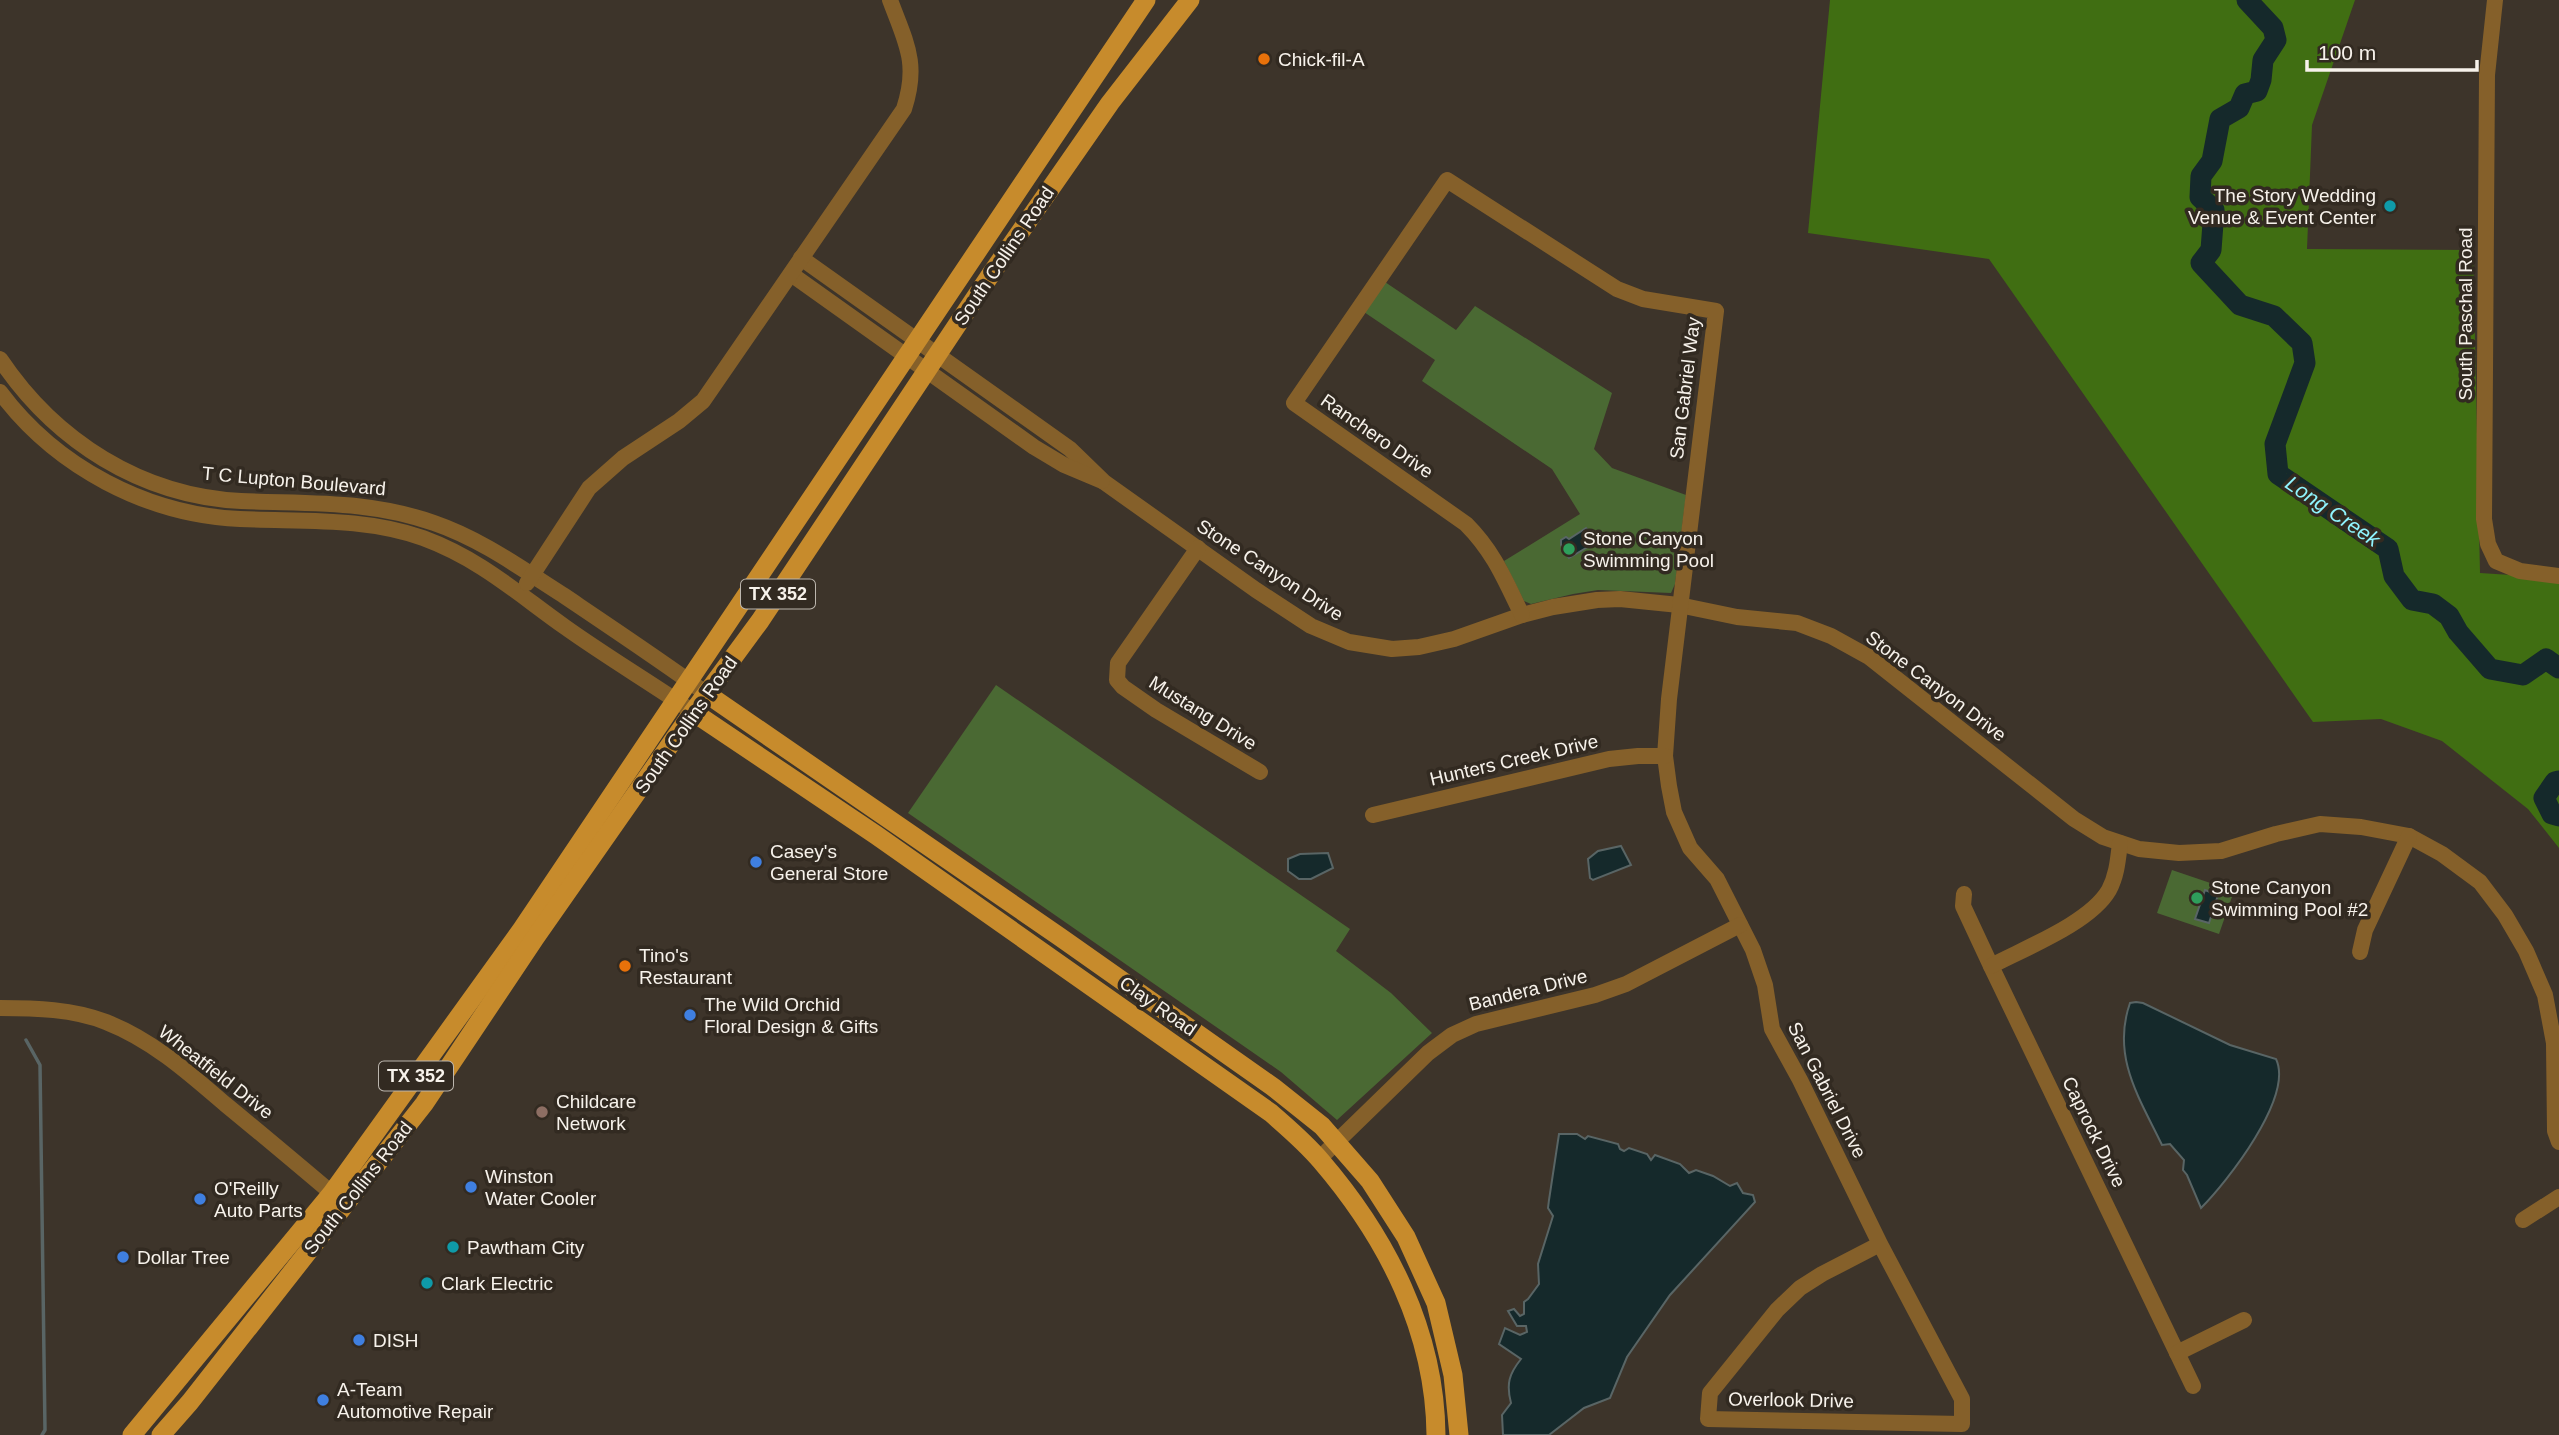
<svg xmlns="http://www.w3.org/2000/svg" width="2559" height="1435" font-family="Helvetica,sans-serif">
  <rect width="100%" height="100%" fill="#3d342a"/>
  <g fill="#4a6933">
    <path d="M1385 282 1456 330 1475 306 1612 393 1594 449 1612 468 1686 495 1675 584 1671 593 1598 590 1573 594 1531 604 1524 601 1504 561 1580 514 1552 469 1422 381 1435 360 1364 312Z"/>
    <path d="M996 685 1350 929 1336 951 1391 993 1432 1033 1337 1120 1281 1072 908 813Z"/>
    <path d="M2172 870 2234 891 2219 934 2157 913Z"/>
  </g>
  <path fill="#406e12" d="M1830 0H2355L2312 125 2307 249 2473 250 2480 573 2559 578V848L2528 809 2442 741 2381 719 2313 722 1989 259 1808 233Z"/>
  <g fill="#15292b" stroke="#596565" stroke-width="2">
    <path d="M1586 528 1596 542 1569 558 1561 545V540L1566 537 1569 539Z"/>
    <path d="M1621 846 1631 865 1593 880 1590 878 1588 859 1598 851Z"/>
    <path d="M1328 853 1333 868 1311 879H1299L1288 871V859L1300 854Z"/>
    <path d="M2205 890 2218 895 2209 923 2195 919Z"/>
    <path d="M2136 1002 2143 1003 2230 1045 2276 1059C2294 1097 2227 1182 2201 1208L2187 1175 2183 1170 2184 1160 2170 1144 2162 1145C2140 1099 2111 1057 2130 1003Z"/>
    <path d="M1559 1134H1577L1585 1139 1588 1136 1618 1144 1620 1149 1624 1151 1629 1148 1647 1154 1651 1160 1655 1155 1680 1164 1689 1173 1696 1170 1713 1176 1730 1186 1737 1183 1743 1193 1753 1195 1755 1202 1670 1295 1627 1357 1610 1398 1584 1408 1549 1435H1503L1502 1415 1511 1403C1506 1384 1509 1374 1521 1359L1499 1344 1505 1328 1520 1335 1527 1332 1526 1326H1517L1508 1311 1514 1309 1520 1316 1524 1314V1302L1528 1299 1539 1284 1538 1264 1553 1216 1548 1208 1549 1200Z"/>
  </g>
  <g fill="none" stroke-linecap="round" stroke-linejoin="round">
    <path stroke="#596565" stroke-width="3.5" d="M26 1040 40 1065 45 1430 42 1435"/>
    <g stroke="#15292b" stroke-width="21">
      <path d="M2247 0 2273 28 2276 40 2263 60 2261 80 2257 91 2245 94 2239 108 2220 119 2212 161 2201 176 2200 197 2214 210 2211 250 2201 263 2240 305 2274 316 2302 343 2305 363 2275 444 2278 474 2388 549 2394 576 2412 600 2433 604 2449 616 2458 632 2490 669 2523 675 2546 659 2559 668"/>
      <path d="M2559 781 2555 782 2544 798 2552 814 2559 816"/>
    </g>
    <g stroke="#85602a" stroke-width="16">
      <path d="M2495 0 2487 75 2484 519 2488 544 2496 561 2520 571 2559 576"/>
      <path d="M801 258 1070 449 1104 482 1256 590 1311 626 1349 642 1392 649 1419 647 1454 639 1522 615 1553 607 1597 600 1620 599 1679 605 1737 617 1797 623 1831 636 1869 657 2074 819 2103 837 2139 849 2179 853 2221 851 2276 834 2320 824 2361 827 2409 836 2442 854 2480 882 2505 915 2526 951 2545 995 2554 1043 2555 1131 2559 1142"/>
      <path d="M791 274 1034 447 1064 465 1102 481"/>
      <path d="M0 359C55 441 141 496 241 501 309 504 369 500 434 523 481 539 522 569 563 595 612 628 660 660 707 694"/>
      <path d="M0 392C56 467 147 515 240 519 302 522 363 517 423 538 480 559 517 593 565 627 607 657 651 683 693 712"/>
      <path d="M1198 548 1118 663 1117 680 1123 687 1156 710 1260 772"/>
      <path d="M527 583 589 488 623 458 679 421 703 401 904 109C919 63 906 43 890 0"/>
      <path d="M1522 615C1505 580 1494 552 1466 524L1294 403 1447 180 1617 289 1643 299 1716 311 1669 699 1665 756 1669 786 1674 812 1690 848 1717 879 1753 950 1765 985 1772 1029 1800 1080 1880 1244 1962 1399V1424L1708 1419 1710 1393 1777 1310 1800 1288 1822 1274 1880 1244"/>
      <path d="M1373 815 1609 759 1638 756H1665"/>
      <path d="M1964 894 1963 906 1991 966 2193 1386"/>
      <path d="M2360 952 2365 930 2409 836"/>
      <path d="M1991 966C2025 948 2090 923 2109 890 2117 875 2118 859 2120 843"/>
      <path d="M0 1008C35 1008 73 1009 106 1022 152 1040 188 1072 225 1104 264 1136 302 1168 341 1201"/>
      <path d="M1319 1159 1428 1053 1452 1035 1476 1024 1595 995 1626 984 1740 925"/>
      <path d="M2523 1220 2559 1197"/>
      <path d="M2177 1353 2244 1320"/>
    </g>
    <g stroke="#c78b2c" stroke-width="19">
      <path d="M707 694 1060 937 1273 1087 1322 1126 1370 1181 1406 1237 1436 1303 1453 1375 1459 1435"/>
      <path d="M693 712 876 835 1271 1113C1288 1128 1306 1143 1321 1161 1387 1238 1435 1331 1436 1435"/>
      <path d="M132 1435 332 1193 522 929 1146 0"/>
      <path d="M161 1435 190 1402 424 1104 535 938 693 712 760 621 991 274 1110 103 1190 0"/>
    </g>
  </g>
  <g fill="#e8710a" stroke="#322a21" stroke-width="2.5">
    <circle cx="1264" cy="59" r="7"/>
    <circle cx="625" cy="966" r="7"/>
  </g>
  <g fill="#0f9aa8" stroke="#322a21" stroke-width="2.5">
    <circle cx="2390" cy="206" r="7"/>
    <circle cx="453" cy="1247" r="7"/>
    <circle cx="427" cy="1283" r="7"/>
  </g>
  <g fill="#2e9e5b" stroke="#322a21" stroke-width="2.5">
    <circle cx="1569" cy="549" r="7"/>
    <circle cx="2197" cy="898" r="7"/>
  </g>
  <g fill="#3f7fe0" stroke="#322a21" stroke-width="2.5">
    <circle cx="756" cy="862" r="7"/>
    <circle cx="690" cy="1015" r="7"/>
    <circle cx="471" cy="1187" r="7"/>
    <circle cx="200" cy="1199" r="7"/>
    <circle cx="123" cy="1257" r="7"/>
    <circle cx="359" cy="1340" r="7"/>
    <circle cx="323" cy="1400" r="7"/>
  </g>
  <circle fill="#8d6e63" stroke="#322a21" stroke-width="2.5" cx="542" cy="1112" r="7"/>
  <g text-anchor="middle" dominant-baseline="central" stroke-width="7" stroke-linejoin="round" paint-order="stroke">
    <g fill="#322a21" stroke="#bcb6ae" stroke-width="2">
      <rect x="741" y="579.5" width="74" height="29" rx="5"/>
      <rect x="379" y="1061.5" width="74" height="29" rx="5"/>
    </g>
    <g font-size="18" font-weight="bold" fill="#f7f2eb">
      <text x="778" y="594">TX 352</text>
      <text x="416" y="1076">TX 352</text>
    </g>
    <g font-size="19" fill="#f7f2eb" stroke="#322a21" text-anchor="start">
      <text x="1278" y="59">Chick-fil-A</text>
      <text x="2376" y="195" text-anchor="end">The Story Wedding<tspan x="2376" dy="22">Venue &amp; Event Center</tspan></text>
      <text x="1583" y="538">Stone Canyon<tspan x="1583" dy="22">Swimming Pool</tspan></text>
      <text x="770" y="851">Casey's<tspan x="770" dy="22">General Store</tspan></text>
      <text x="2211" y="887">Stone Canyon<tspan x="2211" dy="22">Swimming Pool #2</tspan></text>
      <text x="639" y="955">Tino's<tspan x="639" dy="22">Restaurant</tspan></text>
      <text x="704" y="1004">The Wild Orchid<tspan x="704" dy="22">Floral Design &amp; Gifts</tspan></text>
      <text x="556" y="1101">Childcare<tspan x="556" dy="22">Network</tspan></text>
      <text x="485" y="1176">Winston<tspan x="485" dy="22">Water Cooler</tspan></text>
      <text x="214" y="1188">O'Reilly<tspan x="214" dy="22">Auto Parts</tspan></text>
      <text x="467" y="1247">Pawtham City</text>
      <text x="137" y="1257">Dollar Tree</text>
      <text x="441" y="1283">Clark Electric</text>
      <text x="373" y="1340">DISH</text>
      <text x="337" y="1389">A-Team<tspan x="337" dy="22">Automotive Repair</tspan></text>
    </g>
    <g font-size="19" fill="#f7f2eb" stroke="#322a21">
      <text transform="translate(1004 256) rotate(-56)">South Collins Road</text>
      <text transform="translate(2465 314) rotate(-90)">South Paschal Road</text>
      <text transform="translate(1685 388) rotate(-83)">San Gabriel Way</text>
      <text transform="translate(1377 436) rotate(35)">Ranchero Drive</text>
      <text transform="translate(294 481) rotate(5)">T C Lupton Boulevard</text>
      <text transform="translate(1270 570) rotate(33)">Stone Canyon Drive</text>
      <text transform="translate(1936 686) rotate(37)">Stone Canyon Drive</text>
      <text transform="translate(1203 713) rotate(32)">Mustang Drive</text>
      <text transform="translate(686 725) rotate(-55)">South Collins Road</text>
      <text transform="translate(1514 760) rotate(-13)">Hunters Creek Drive</text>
      <text transform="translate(1528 990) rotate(-14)">Bandera Drive</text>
      <text transform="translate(1158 1006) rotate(35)">Clay Road</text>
      <text transform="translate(216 1072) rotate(38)">Wheatfield Drive</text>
      <text transform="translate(1827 1090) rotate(63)">San Gabriel Drive</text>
      <text transform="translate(2094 1132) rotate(64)">Caprock Drive</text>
      <text transform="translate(358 1188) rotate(-52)">South Collins Road</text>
      <text transform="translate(1791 1400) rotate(1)">Overlook Drive</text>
    </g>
    <g font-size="21" font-style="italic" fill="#90f4fe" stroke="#322a21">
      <text transform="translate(2333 511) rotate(34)">Long Creek</text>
    </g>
  </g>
  <path d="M2307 60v10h170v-10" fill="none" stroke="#f7f2eb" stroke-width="3.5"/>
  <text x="2318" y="60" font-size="21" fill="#f7f2eb" stroke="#322a21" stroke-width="5" paint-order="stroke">100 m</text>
</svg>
